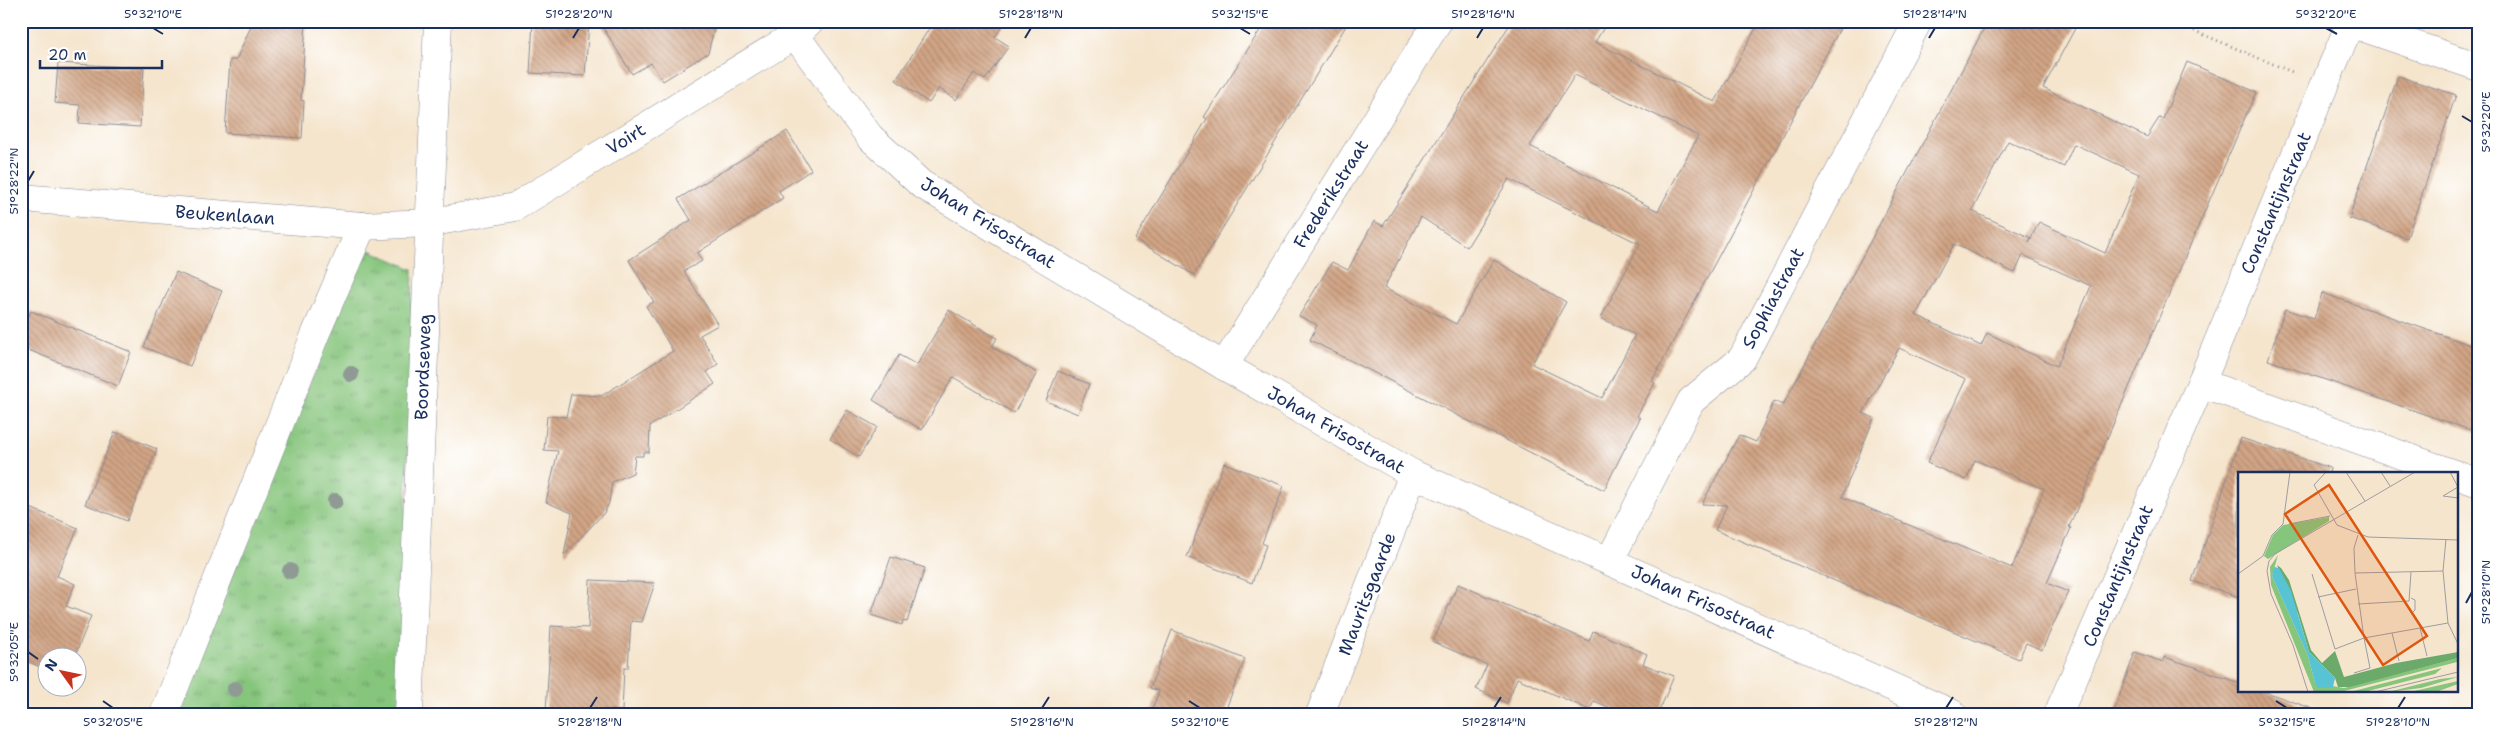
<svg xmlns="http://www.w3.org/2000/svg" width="2500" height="735" font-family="'Shantell Sans',sans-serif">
  <defs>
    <pattern id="grass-tufts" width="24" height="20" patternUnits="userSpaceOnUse" patternTransform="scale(1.25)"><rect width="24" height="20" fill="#86c57c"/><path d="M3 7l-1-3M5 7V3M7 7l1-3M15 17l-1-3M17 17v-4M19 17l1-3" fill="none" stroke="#6da069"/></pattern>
    <pattern id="building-back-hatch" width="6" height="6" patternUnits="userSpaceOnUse" patternTransform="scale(1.25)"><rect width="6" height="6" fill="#d2a585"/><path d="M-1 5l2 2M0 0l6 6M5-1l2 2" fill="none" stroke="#aa8770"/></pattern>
  </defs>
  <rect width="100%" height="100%" fill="#fff"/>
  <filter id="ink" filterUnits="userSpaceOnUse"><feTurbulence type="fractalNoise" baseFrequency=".02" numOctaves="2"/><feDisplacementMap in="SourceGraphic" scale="10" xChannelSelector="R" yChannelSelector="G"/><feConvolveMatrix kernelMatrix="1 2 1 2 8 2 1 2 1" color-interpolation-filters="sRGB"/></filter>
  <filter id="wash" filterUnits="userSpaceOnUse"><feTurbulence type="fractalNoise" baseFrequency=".0096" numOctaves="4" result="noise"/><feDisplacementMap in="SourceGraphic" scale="20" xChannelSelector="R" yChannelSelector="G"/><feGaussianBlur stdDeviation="1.12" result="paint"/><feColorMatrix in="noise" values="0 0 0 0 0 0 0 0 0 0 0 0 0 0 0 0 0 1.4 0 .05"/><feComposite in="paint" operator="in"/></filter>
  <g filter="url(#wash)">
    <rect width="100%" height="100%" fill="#f5e5cd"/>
    <path fill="url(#grass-tufts)" stroke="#507a6d" d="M365 248 413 269 400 714H176Z"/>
    <g id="blocks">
      <g fill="url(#building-back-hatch)" fill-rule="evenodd">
        <path d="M268 21H306L301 100 304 101 302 138 225 133 230 60H236L252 24 268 25Z"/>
        <path d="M533 21H589L585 76 530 73Z"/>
        <path d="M599 21H716L708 53 663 81 651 63 632 74Z"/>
        <path d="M934 21H1006L995 37 1009 46 985 80 974 73 956 100 939 88 929 103 896 80Z"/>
        <path d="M1266 21H1349L1194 275 1135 239 1207 119 1204 117Z"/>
        <path d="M1512 21H1608L1595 42 1715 102 1760 21H1844L1652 381 1655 383 1637 416 1640 418 1604 490 1310 340 1317 325 1299 316 1332 262 1348 270 1374 221 1383 226ZM1575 75 1698 136 1658 211 1530 146ZM1509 179 1640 244 1601 318 1635 335 1602 398 1532 364 1566 302 1494 260 1456 324 1384 288 1421 217 1467 247Z"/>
        <path d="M1988 21H2079L2043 88 2147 137 2159 118 2163 119 2187 62 2256 92 2069 527 2071 528 2047 583 2068 592 2042 650 2026 643 2019 659 1715 530 1727 505 1702 504 1739 435 1756 442 1774 401 1783 405ZM2008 141 2064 167 2074 144 2139 174 2105 253 2039 222 2029 242 2031 238 1972 211ZM1954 244 2015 273 2023 255 2091 286 2057 366 1987 333 1981 346 1916 315ZM1899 348 1966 379 1927 463 1966 480 1975 460 2044 489 2012 568 1842 497 1874 418 1863 413Z"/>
        <path d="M58 63 144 68 140 127 79 123 80 105 55 103Z"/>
        <path d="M2398 76 2456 95 2407 238 2349 218Z"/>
        <path d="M787 131 811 170 779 191 783 198 697 253 702 261 684 271 718 325 700 335 718 364 707 372 715 384 650 426 649 452H643V456H635L633 473 612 482 609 503 604 513 564 555 572 513 546 502 558 451 544 450 547 416 566 417 571 394 601 396 673 351 646 306 654 302 629 260 691 220 678 199Z"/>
        <path d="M176 272 222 291 190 366 144 347Z"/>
        <path d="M2322 293 2479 348V433L2268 360 2285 309 2314 319Z"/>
        <path d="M949 310 997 338 992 347 1037 373 1014 413 953 377 922 430 873 400 899 355 917 365Z"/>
        <path d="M31 311 131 352 118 386 21 347V334Z"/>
        <path d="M1058 371 1089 384 1078 414 1046 401Z"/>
        <path d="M847 410 877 427 859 457 830 439Z"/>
        <path d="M115 432 157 449 127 521 85 504Z"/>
        <path d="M2241 438 2330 468 2329 474H2239V597L2192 581Z"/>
        <path d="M1224 463 1284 486 1262 543 1266 545 1252 583 1187 557Z"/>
        <path d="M21 504 78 528 57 576 75 584 66 606 91 616 74 658H48V670L21 659Z"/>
        <path d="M891 557 925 568 907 622 903 621 902 625 871 615Z"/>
        <path d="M590 580 655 583 642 622 631 621 628 668H624L622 711 600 709V714L546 712 551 626 588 628Z"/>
        <path d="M1458 584 1589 641 1593 631 1647 654 1643 664 1674 676 1658 714H1625L1594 701 1590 710 1517 678 1507 703 1476 689 1487 665 1433 642Z"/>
        <path d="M1172 630 1245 659 1224 714H1150L1159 691 1150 688Z"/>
        <path d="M2135 652 2163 662 2164 657 2195 667 2239 683V691H2263L2313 709 2312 714H2113Z"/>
      </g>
    </g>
  </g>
  <g filter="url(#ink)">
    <use href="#blocks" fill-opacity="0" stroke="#888a96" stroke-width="1"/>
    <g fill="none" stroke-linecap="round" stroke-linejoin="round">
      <g stroke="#888a96" stroke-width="29">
        <g id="minor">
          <path d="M2350 23 2479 67"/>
          <path d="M795 35 870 137 921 184 1224 366 1413 474 1953 714"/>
          <path d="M21 198 362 226 428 223 515 207 795 35 810 21"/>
          <path d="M1224 366 1438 21"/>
          <path d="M2201 383 2454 474"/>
          <path d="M2456 475 2479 483"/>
          <path d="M1610 560 1691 401 1742 359 1918 21"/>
          <path d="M164 714 315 335 362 226"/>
          <path d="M409 714 438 21"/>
          <path d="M1320 714 1413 474"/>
          <path d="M2058 714 2201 383 2351 21"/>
        </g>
      </g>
      <path stroke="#888a96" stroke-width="3" stroke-dasharray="1 4" stroke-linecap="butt" d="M2171 21 2292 72"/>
      <use href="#minor" stroke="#fff" stroke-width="28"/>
    </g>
    <g fill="#8f9a95">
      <circle cx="351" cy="374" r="8"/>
      <circle cx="335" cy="501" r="8"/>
      <circle cx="290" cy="571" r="8"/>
      <circle cx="235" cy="689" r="8"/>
    </g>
  </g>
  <path fill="none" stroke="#1b2f5e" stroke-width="2" d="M153 28 163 34M1240 28 1250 34M2326 28 2337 34M573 38 579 28M1025 38 1031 28M1477 38 1483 28M1929 38 1935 28M2462 116 2472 122M28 181 34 171M2466 603 2472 592M28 652 38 659M103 701 113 708M1189 701 1200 708M2276 701 2287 708M590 708 597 697M1042 708 1049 697M1494 708 1501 697M1946 708 1953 697M2398 708 2405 697"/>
  <g text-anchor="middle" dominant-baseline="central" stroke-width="5" stroke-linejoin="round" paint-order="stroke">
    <g font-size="18" fill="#1b2f5e" stroke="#fff">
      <text transform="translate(626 139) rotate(-32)">Voirt</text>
      <text transform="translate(1331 194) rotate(-58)">Frederikstraat</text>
      <text transform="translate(2276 203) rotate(-67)">Constantijnstraat</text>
      <text transform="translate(225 215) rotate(4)">Beukenlaan</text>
      <text transform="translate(988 223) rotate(32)">Johan Frisostraat</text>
      <text transform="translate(1773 298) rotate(-62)">Sophiastraat</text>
      <text transform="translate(423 367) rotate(-88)">Boordseweg</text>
      <text transform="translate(1336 430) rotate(30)">Johan Frisostraat</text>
      <text transform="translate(2118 576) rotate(-67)">Constantijnstraat</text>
      <text transform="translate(1367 594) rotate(-69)">Mauritsgaarde</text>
      <text transform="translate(1703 602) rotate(24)">Johan Frisostraat</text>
    </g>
  </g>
  <g transform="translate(2238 472)">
    <rect width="220" height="220" fill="#f5e5cd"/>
    <path d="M91 45V49L30 87 26 84 35 63 45 53ZM40 83 34 104 70 184 77 211 106 216 220 186 219 190 102 220H76L33 113 32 95ZM204 196 197 202 130 219 112 220ZM220 205 183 216 150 220 202 207ZM220 209V212L198 220H172Z" fill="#86c57c"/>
    <path d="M39 93 43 96 51 108 73 178 84 191 97 179 106 205 158 191 220 180V186L112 215H100L97 206 71 180 60 142Z" fill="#6caa6c"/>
    <path d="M36 95 41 96 53 119 71 180 97 206 95 215 80 216 77 211 70 184 34 104Z" fill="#58c3d3"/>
    <path fill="none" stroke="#9e9ca1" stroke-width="1" d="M88 0 76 13 99 53 130 65 220 68M108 0 127 29M143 0 152 14M212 0 220 15 205 24 220 26M45 52 52 0M51 52 92 44M208 67 205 99 210 151 220 172M31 89 37 82 177 0M31 89 29 99 33 122 55 173 70 220M117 101 205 99M0 102 25 84 34 63 45 52M74 102 97 177 126 166 117 101 116 76 120 63M80 125 118 117M173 126 177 128V138L174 141M120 132 171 129 173 100M182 156 189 184M154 161 161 189M116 201 132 196 126 166 210 151M137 220 220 200"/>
    <path fill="#de5710" fill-opacity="0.15" stroke="#de5710" stroke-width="2.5" d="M91 13 189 164 145 193 47 42Z"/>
    <rect width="220" height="220" fill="none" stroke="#1b2f5e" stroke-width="2.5"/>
  </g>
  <rect width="2500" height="735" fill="none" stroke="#fff" stroke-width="55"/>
  <g transform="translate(62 672) rotate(303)"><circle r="24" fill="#ffffff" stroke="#a4acbf"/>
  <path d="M0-4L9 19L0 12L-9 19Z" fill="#c8321e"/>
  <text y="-8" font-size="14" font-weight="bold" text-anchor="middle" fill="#1b2f5e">N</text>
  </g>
  <path d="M40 60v8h122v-8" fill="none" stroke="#1b2f5e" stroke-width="2.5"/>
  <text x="48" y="60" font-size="15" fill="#1b2f5e" stroke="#ffffff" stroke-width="4" paint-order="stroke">20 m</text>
  <rect x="28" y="28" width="2444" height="680" fill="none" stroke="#1b2f5e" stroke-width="2"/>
  <g font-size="12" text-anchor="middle" fill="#1b2f5e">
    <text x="153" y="18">5°32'10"E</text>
    <text x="579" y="18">51°28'20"N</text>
    <text x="1031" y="18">51°28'18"N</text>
    <text x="1240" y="18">5°32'15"E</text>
    <text x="1483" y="18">51°28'16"N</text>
    <text x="1935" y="18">51°28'14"N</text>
    <text x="2326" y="18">5°32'20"E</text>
    <text transform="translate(2486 122) rotate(-90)" y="4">5°32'20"E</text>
    <text transform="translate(14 181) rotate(-90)" y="4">51°28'22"N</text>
    <text transform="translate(2486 592) rotate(-90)" y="4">51°28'10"N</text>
    <text transform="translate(14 652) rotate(-90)" y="4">5°32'05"E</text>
    <text x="113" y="726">5°32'05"E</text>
    <text x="590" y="726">51°28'18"N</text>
    <text x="1042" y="726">51°28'16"N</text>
    <text x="1200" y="726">5°32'10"E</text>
    <text x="1494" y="726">51°28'14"N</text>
    <text x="1946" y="726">51°28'12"N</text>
    <text x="2287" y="726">5°32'15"E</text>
    <text x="2398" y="726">51°28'10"N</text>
  </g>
</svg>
